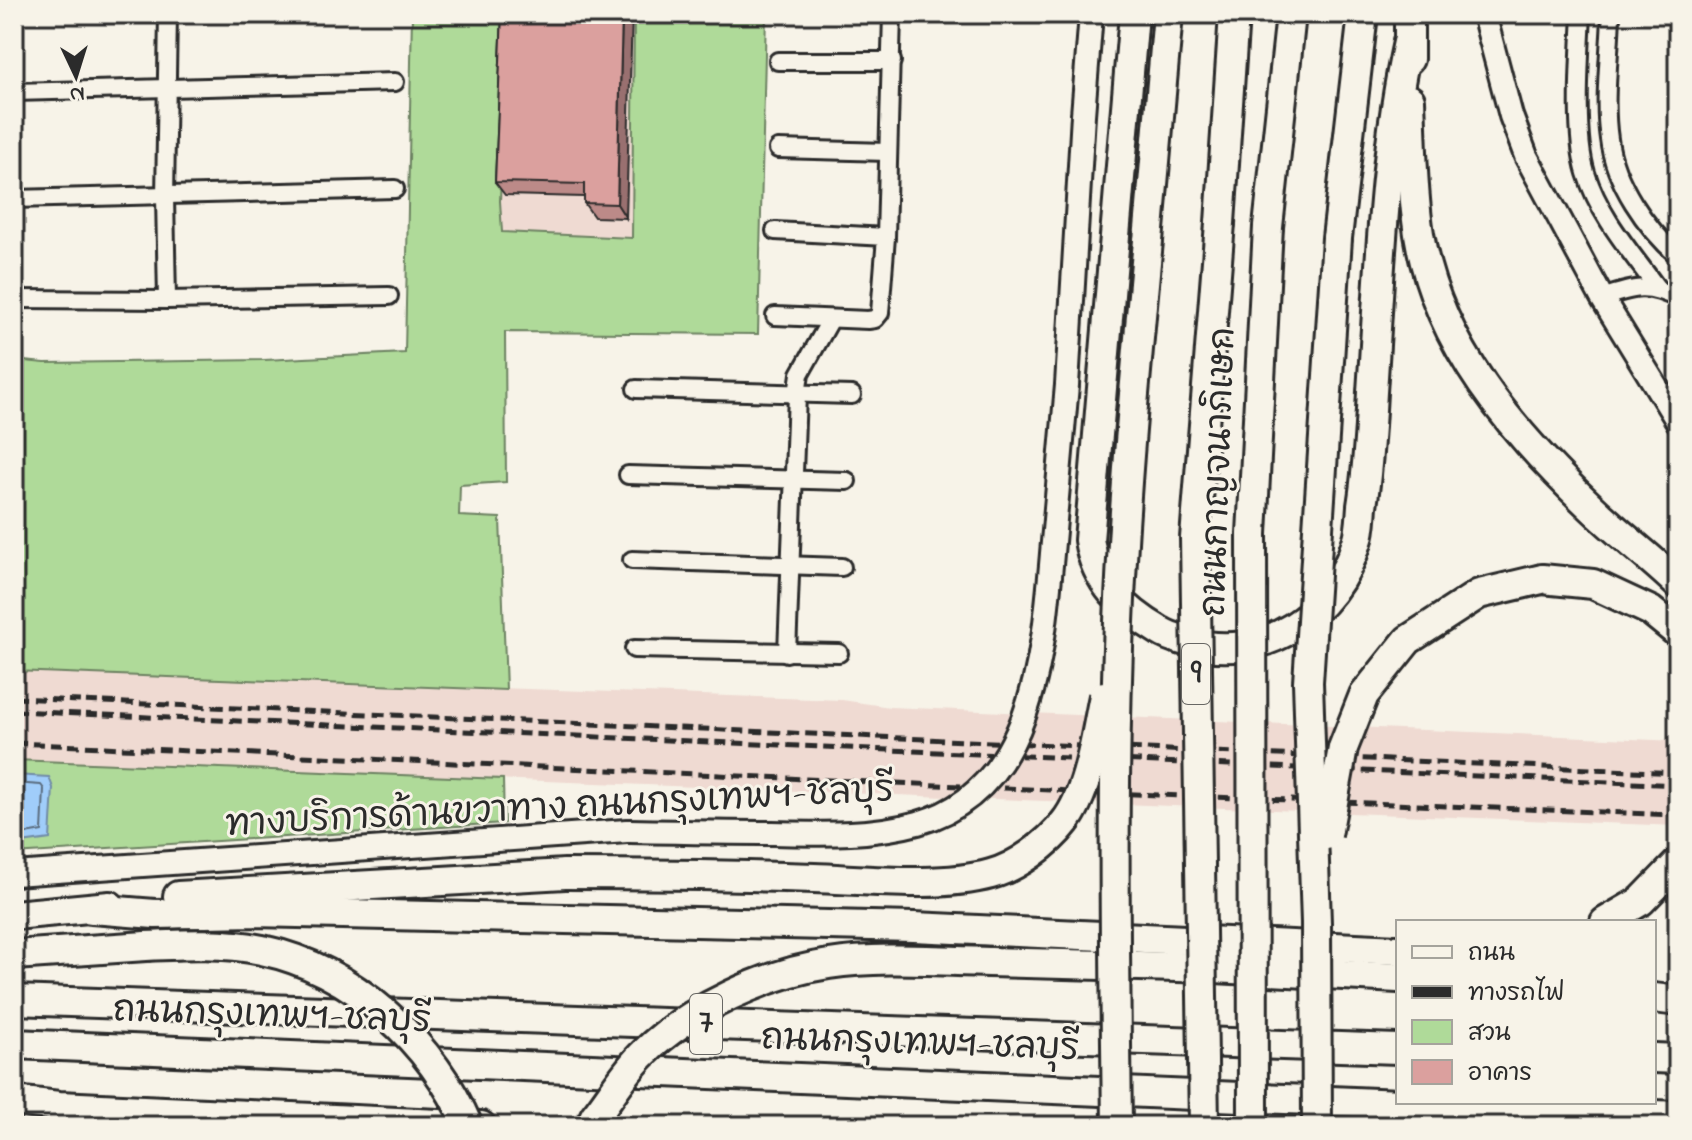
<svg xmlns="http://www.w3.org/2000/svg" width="1692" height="1140" font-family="'Indie Flower','Playpen Sans Thai',sans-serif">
  <rect width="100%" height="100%" fill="#f7f3e8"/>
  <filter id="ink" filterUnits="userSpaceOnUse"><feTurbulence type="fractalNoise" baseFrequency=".0125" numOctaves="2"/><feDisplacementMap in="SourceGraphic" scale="16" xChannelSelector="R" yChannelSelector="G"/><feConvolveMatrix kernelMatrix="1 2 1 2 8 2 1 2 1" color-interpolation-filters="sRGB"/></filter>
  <g filter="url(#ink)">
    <g fill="#efdad2">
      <path d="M508 14H634L633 238 501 232 500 201Z"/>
      <path d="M14 671 842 700 890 707 1678 741V826L14 760Z"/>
    </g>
    <g fill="#afda99" stroke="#6d8262" stroke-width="2">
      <path d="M412 14H508L500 201 502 232 632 238 634 14H766L758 334 505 332 506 482 460 485 459 516 500 518 506 690 14 671V360L45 363 264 360 405 353Z"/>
      <path d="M14 760 503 779 504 823 14 854Z"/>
    </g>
    <path fill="#a0cdfa" stroke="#718ca7" stroke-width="2" d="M14 775 49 777 53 788 50 839 14 844Z"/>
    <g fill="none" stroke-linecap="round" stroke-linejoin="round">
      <path stroke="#5a6c7e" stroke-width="2" d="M14 783 41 785 44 789 42 831 14 836"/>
      <g stroke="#2b2b2b" stroke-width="22">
        <g id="street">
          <path d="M1582 14C1580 56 1574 135 1586 173 1599 216 1632 253 1657 288"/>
          <path d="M1611 14C1610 55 1603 99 1609 139 1614 182 1646 228 1678 256"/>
          <path d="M778 61H892"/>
          <path d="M14 92 395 82"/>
          <path d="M778 149 888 152"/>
          <path d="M14 199 395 189"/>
          <path d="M775 231 886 237"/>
          <path d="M1602 298C1634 287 1648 283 1678 299"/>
          <path d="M14 299 167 300 389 296"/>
          <path d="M167 300 165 197 168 14"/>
          <path d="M775 316 868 320 875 319 880 313 886 237 892 14"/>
          <path d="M636 389 852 395"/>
          <path d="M628 475 847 481"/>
          <path d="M632 560 842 567"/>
          <path d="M634 649 839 653"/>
          <path d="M787 653 797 395 800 374 831 319"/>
        </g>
      </g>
      <g stroke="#2b2b2b" stroke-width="28">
        <g id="secondary">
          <path d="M1484 14 1511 116 1526 156 1602 298 1678 422"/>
          <path d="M1067 385 1083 115 1091 14"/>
          <path d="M14 874 627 831"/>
        </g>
      </g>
      <g stroke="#2b2b2b" stroke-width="34">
        <g id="highway">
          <path d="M1134 14 1089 540C1096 583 1123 609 1160 631 1169 637 1179 639 1189 642 1263 664 1335 615 1357 542 1361 531 1361 518 1362 506 1368 468 1370 430 1372 392 1380 275 1383 156 1408 42"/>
          <path d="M1409 59V14"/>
          <path d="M1410 100C1412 144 1412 190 1419 234 1437 345 1513 433 1591 507 1619 534 1650 557 1678 584"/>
          <path d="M1220 223 1234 14"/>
          <path d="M1268 227 1291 14"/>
          <path d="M1337 238 1363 14"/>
          <path d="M1148 241 1168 14"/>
          <path d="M1542 579 1593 584 1651 611 1678 633"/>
          <path d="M178 896 565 874"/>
          <path d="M92 909 155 914 254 912 914 927 1398 950"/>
          <path d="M14 915 110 906"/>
          <path d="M1605 922 1641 901 1678 863"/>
          <path d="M14 955 146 946"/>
          <path d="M989 962 1215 968 1398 978"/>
          <path d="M1654 998 1678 1001"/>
          <path d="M14 1000 1398 1049"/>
          <path d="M14 1044 1678 1116"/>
          <path d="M1654 1058 1678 1059"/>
          <path d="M14 1101 59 1106 481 1126"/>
        </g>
      </g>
      <use href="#street" stroke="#f7f3e8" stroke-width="16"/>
      <use href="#secondary" stroke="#f7f3e8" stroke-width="22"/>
      <use href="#highway" stroke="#f7f3e8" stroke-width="28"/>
      <g stroke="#2b2b2b" stroke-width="5" stroke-dasharray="12 6" stroke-linecap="butt">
        <path d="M14 698 1678 773"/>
        <path d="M14 711 1678 785"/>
        <path d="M14 743 1159 795 1678 815"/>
      </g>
      <g stroke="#2b2b2b" stroke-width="28" stroke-linecap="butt">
        <path id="secondary-bridge" d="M627 831C676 832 724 833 773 833 822 834 870 836 918 823 1037 790 1044 644 1053 542 1058 490 1062 437 1067 385"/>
      </g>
      <g stroke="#2b2b2b" stroke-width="34" stroke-linecap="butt">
        <g id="highway-bridge">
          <path d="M1327 835 1343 748 1364 695 1408 640 1479 594 1542 579"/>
          <path d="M565 874C648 874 731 875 814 878 868 880 940 888 991 874 1017 867 1048 844 1065 822 1089 792 1096 733 1104 696"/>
          <path d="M146 946C185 944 224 942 262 950 353 969 432 1042 468 1126"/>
          <path d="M590 1126 595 1116C611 1096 625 1071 644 1053 689 1009 767 973 829 964 881 956 936 961 989 962"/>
          <path d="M1117 1126C1115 958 1112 790 1119 622 1124 495 1136 368 1148 241"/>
          <path d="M1204 1126 1195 538 1220 223"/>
          <path d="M1253 1126 1252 534 1268 227"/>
          <path d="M1317 1126 1316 923 1308 682 1337 238"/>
        </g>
      </g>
      <use href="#secondary-bridge" stroke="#f7f3e8" stroke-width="22"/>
      <use href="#highway-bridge" stroke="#f7f3e8" stroke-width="28"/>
    </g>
    <path fill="#bc8a88" stroke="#2b2b2b" stroke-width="2" d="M502 14 626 218 594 217 584 203V197L505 195 495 182Z"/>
    <path fill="#99706f" stroke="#2b2b2b" stroke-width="2" d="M622 14H632L626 218 617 204Z"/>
    <path fill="#dba09e" stroke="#2b2b2b" stroke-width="2" d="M502 14H622L617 204 584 203V184L495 182Z"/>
  </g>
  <g text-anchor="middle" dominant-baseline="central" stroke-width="6" stroke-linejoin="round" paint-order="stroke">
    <g fill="#f7f3e8" stroke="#686764" stroke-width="2">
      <rect x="1182" y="644" width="28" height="60" rx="6"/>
      <rect x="690" y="994" width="32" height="60" rx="6"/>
    </g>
    <g font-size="34" font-weight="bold" fill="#2b2b2b">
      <text x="1196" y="674">9</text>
      <text x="706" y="1024">7</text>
    </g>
    <g font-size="36" fill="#2b2b2b" stroke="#f7f3e8">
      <text transform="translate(1220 472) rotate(-88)">ถนนกาญจนาภิเษก</text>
      <text transform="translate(560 809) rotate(-3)">ทางบริการด้านขวาทาง ถนนกรุงเทพฯ-ชลบุรี</text>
      <text transform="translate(272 1017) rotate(2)">ถนนกรุงเทพฯ-ชลบุรี</text>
      <text transform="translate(920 1045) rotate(2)">ถนนกรุงเทพฯ-ชลบุรี</text>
    </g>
  </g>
  <rect width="1692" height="1140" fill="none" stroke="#f7f3e8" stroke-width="48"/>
  <rect x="24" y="24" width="1644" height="1092" fill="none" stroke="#2b2b2b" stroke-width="3" filter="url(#ink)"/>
  <rect x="1396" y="920" width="260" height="184" fill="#f7f3e8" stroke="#a5a39c" stroke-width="2"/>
  <rect x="1412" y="946" width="40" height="12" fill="#f7f3e8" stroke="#a5a39c" stroke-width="2"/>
  <text x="1468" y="960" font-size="24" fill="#2b2b2b">ถนน</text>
  <rect x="1412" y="986" width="40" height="12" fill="#2b2b2b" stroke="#a5a39c" stroke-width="2"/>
  <text x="1468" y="1000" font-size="24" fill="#2b2b2b">ทางรถไฟ</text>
  <rect x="1412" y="1020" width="40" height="24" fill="#afda99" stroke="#a5a39c" stroke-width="2"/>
  <text x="1468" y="1040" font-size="24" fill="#2b2b2b">สวน</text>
  <rect x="1412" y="1060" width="40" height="24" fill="#dba09e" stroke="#a5a39c" stroke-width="2"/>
  <text x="1468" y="1080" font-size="24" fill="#2b2b2b">อาคาร</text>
  <g transform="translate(76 76) rotate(176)" stroke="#f7f3e8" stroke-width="6" paint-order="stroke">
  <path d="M0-6L14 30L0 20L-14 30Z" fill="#2b2b2b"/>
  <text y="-12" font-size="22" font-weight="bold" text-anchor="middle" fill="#2b2b2b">N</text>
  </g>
</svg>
